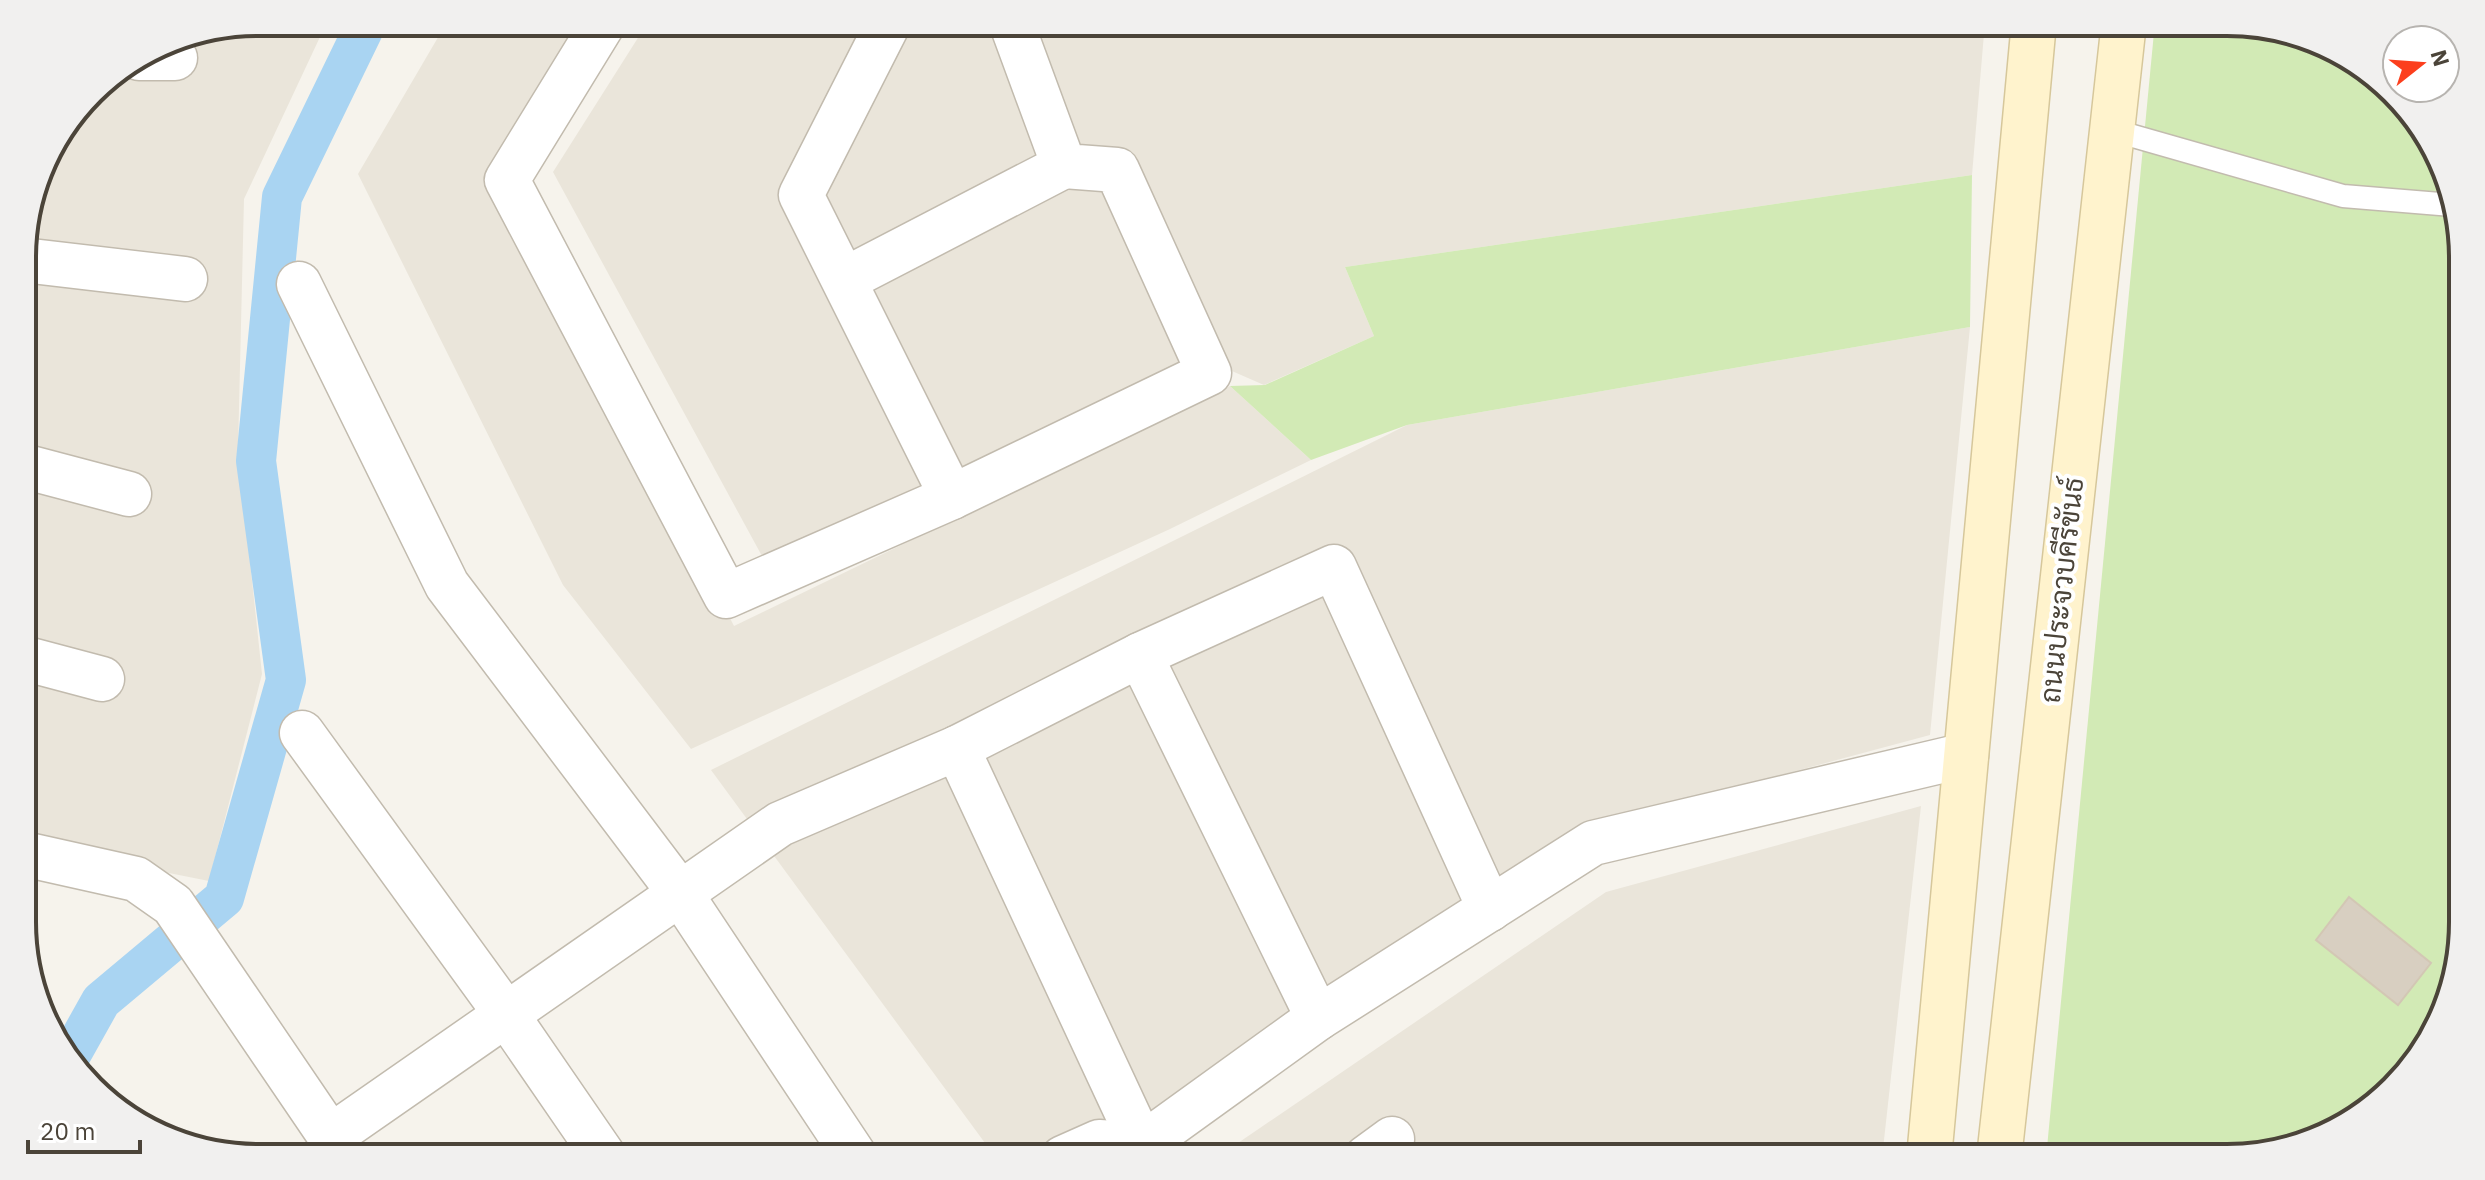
<svg xmlns="http://www.w3.org/2000/svg" width="2485" height="1180" font-family="'IBM Plex Sans',Sarabun,sans-serif">
  <rect width="100%" height="100%" fill="#f6f3ec"/>
  <g fill="#eae5da">
    <path d="M258 22H327L244 199 238 450 262 674 209 881 24 844 23 242 46 154 102 81 168 40Z"/>
    <path d="M447 22H603L509 186 734 626 1230 386 1311 460 1170 529 691 749 563 585 358 174Z"/>
    <path d="M648 22H1985L1972 175 1345 267 1374 336 1264 385 1202 358 769 569 553 172Z"/>
    <path d="M1970 327 1930 735 1587 827 1150 1112 1047 1158H996L711 770 1407 425Z"/>
    <path d="M1921 806 1882 1158H1216L1606 892Z"/>
  </g>
  <g fill="#d2eab5">
    <path d="M2155 22H2227L2331 46 2415 115 2461 227 2463 923 2439 1026 2359 1118 2242 1158H2046Z"/>
    <path d="M1972 175 1970 327 1407 425 1311 460 1230 386 1265 385 1374 336 1345 267Z"/>
  </g>
  <g fill="none" stroke-linecap="round" stroke-linejoin="round">
    <path stroke="#a9d4f2" stroke-width="40" d="M68 1060 101 1001 224 898 286 680 256 461 282 197 367 22"/>
  </g>
  <path fill="#d8cfc1" stroke="#d3c7b4" stroke-width="2" d="M2349 897 2431 963 2398 1005 2316 940Z"/>
  <g fill="none" stroke-linecap="round" stroke-linejoin="round">
    <g stroke="#c2bbae" stroke-width="25">
      <path id="service" d="M2112 130 2343 196 2452 205"/>
    </g>
    <g stroke="#c2bbae" stroke-width="47">
      <g id="minor">
        <path d="M604 22 507 180 726 596 952 497 1209 373 1117 170 1064 166 1011 22"/>
        <path d="M889 22 801 195 952 497"/>
        <path d="M139 58H175"/>
        <path d="M23 260 185 279"/>
        <path d="M846 279 1064 166"/>
        <path d="M299 284 447 585 680 893 856 1158"/>
        <path d="M23 466 129 494"/>
        <path d="M1140 655 1318 1018"/>
        <path d="M23 658 102 679"/>
        <path d="M302 733 506 1014 605 1158"/>
        <path d="M957 748 1142 1145 1318 1018 1593 843 1966 755"/>
        <path d="M24 854 136 879 173 905 345 1158"/>
        <path d="M330 1137 780 824 957 748 1140 655 1334 567 1490 909"/>
        <path d="M1063 1158 1099 1142 1142 1145"/>
        <path d="M1366 1158 1392 1139"/>
      </g>
    </g>
    <g stroke="#d6c79b" stroke-width="47">
      <g id="secondary">
        <path d="M1929 1158 2034 22"/>
        <path d="M1999 1158 2124 22"/>
      </g>
    </g>
    <use href="#service" stroke="#fff" stroke-width="22"/>
    <use href="#minor" stroke="#fff" stroke-width="44"/>
    <use href="#secondary" stroke="#fff3cd" stroke-width="44"/>
  </g>
  <g text-anchor="middle" dominant-baseline="central" stroke-width="8" stroke-linejoin="round" paint-order="stroke">
    <g font-size="28" fill="#4b4439" stroke="#fff">
      <text transform="translate(2061 590) rotate(-84)">ถนนประจวบคีรีขันธ์</text>
    </g>
  </g>
  <path d="M0 0H2485V1180H0ZM258 36H2227A222 222 0 0 1 2449 258V922A222 222 0 0 1 2227 1144H258A222 222 0 0 1 36 922V258A222 222 0 0 1 258 36Z" fill="#f1f0ef" fill-rule="evenodd"/>
  <path fill="none" stroke="#4b4439" stroke-width="4" d="M258 36H2227A222 222 0 0 1 2449 258V922A222 222 0 0 1 2227 1144H258A222 222 0 0 1 36 922V258A222 222 0 0 1 258 36Z"/>
  <g transform="translate(2421 64) rotate(73)"><circle r="38" fill="#ffffff" stroke="#b7b4b0" stroke-width="2"/>
  <path d="M0-6L14 30L0 20L-14 30Z" fill="#fc3f1d"/>
  <text y="-12" font-size="22" font-weight="bold" text-anchor="middle" fill="#4b4439">N</text>
  </g>
  <path d="M28 1140v12h112v-12" fill="none" stroke="#4b4439" stroke-width="4"/>
  <text x="40" y="1140" font-size="24" fill="#4b4439" stroke="#ffffff" stroke-width="6" paint-order="stroke">20 m</text>
</svg>
